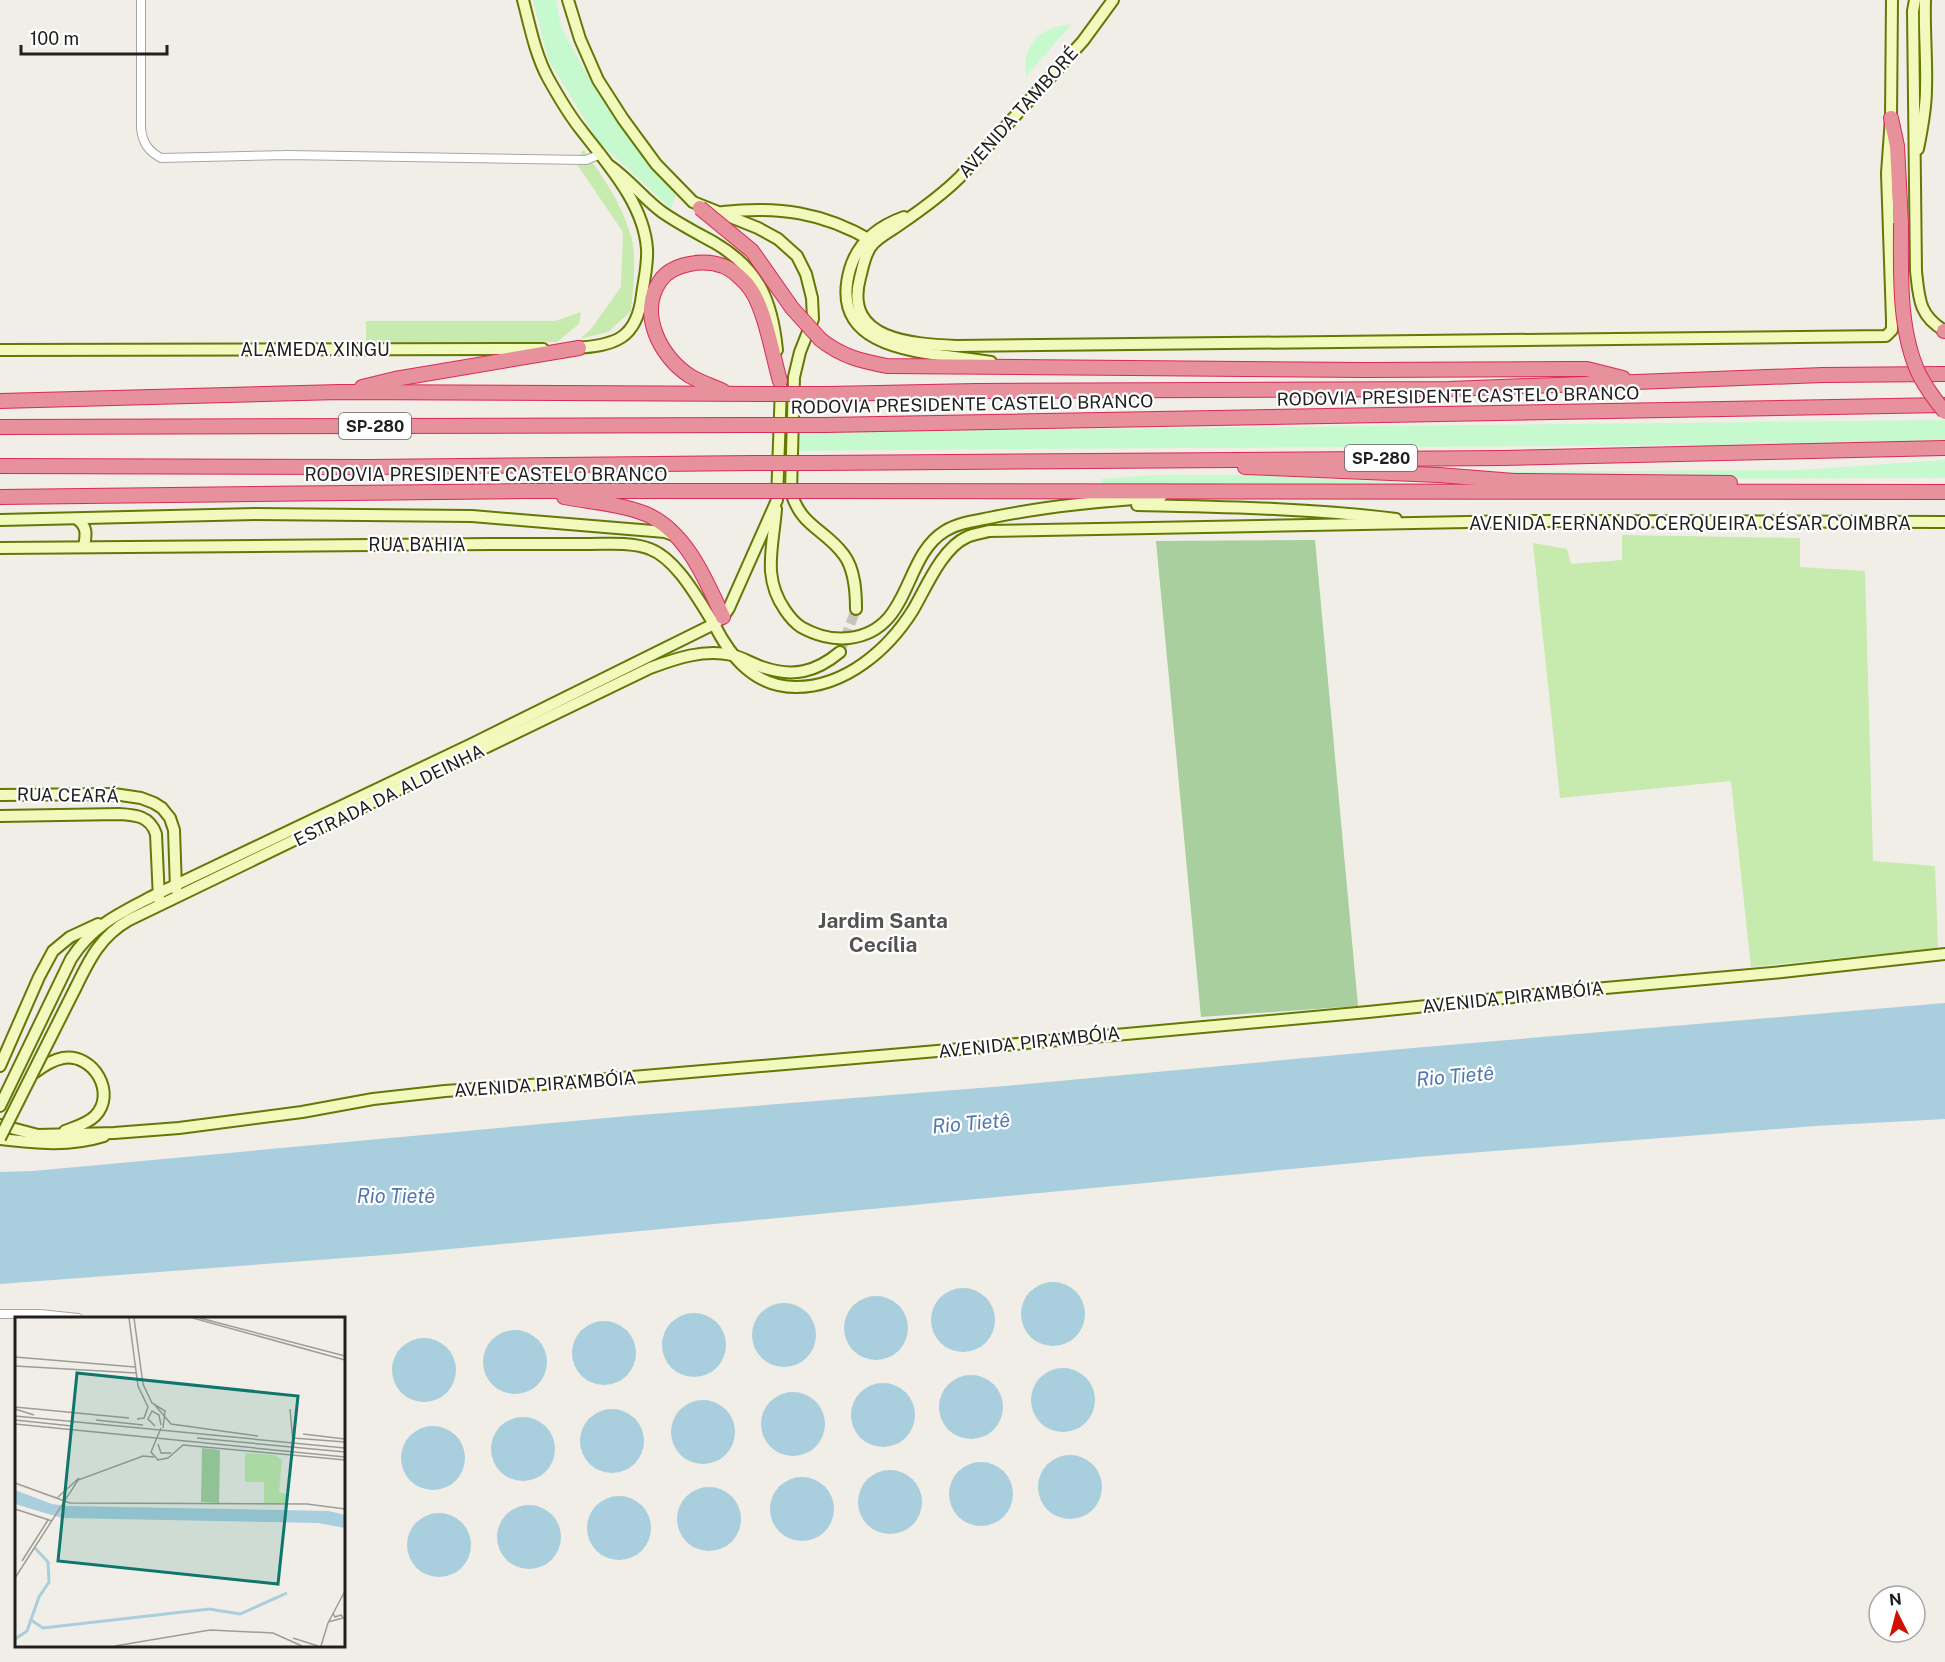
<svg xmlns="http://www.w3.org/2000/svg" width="1945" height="1662" font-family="'Public Sans',sans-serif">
  <rect width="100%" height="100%" fill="#f1eee7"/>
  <g fill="#c7eaae">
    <path d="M584 150C603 177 622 204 631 236 637 255 633 290 631 311L608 332 580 339 591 329 621 287 623 232 574 160Z"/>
    <path d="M581 312 579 324 557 342H366V321H555Z"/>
    <path d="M1622 535 1800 538V567L1865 571 1873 861 1935 866 1938 948 1751 967 1731 781 1560 798 1533 543 1567 549 1571 564 1622 560Z"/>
  </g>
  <path fill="#a8cf9d" d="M1315 540 1358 1006 1201 1017 1156 541Z"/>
  <g fill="#c6f9ce">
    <path d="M533 0H556L561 27 583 68 638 151 676 195 671 209 598 141 548 59Z"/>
    <path d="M1072 24 1026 76C1021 43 1042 27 1072 24Z"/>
    <path d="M1945 420V443C1563 447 1180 447 798 451L796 432Z"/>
    <path d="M1945 460V478L1649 479 1490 472 1799 470Z"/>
    <path d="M1153 475H1239L1551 489 1101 485V479Z"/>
  </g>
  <g fill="#a9cedd">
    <path d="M1945 1003V1119L1815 1126 1418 1157 398 1254 0 1284V1172L33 1171 628 1116 1005 1086 1413 1048Z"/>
    <circle cx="1053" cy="1314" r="32"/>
    <circle cx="963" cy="1320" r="32"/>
    <circle cx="876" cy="1328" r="32"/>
    <circle cx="784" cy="1335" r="32"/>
    <circle cx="694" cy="1345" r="32"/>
    <circle cx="604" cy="1353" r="32"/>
    <circle cx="515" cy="1362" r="32"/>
    <circle cx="424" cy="1370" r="32"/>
    <circle cx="1063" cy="1400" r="32"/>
    <circle cx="971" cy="1407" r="32"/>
    <circle cx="883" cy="1415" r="32"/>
    <circle cx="793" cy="1424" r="32"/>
    <circle cx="703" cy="1432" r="32"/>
    <circle cx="612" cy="1441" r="32"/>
    <circle cx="523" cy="1449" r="32"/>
    <circle cx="433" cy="1458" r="32"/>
    <circle cx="1070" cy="1487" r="32"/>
    <circle cx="981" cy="1494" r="32"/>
    <circle cx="890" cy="1502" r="32"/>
    <circle cx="802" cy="1509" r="32"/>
    <circle cx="709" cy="1519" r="32"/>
    <circle cx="619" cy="1528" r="32"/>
    <circle cx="529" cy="1537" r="32"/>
    <circle cx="439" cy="1545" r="32"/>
  </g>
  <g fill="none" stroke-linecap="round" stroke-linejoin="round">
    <path stroke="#c7c5bf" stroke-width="10" stroke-dasharray="10 5" stroke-linecap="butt" d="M840 652 856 609"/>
    <g stroke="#a7a7a7" stroke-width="10">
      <g id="street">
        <path d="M141 0V129C143 143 148 151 161 158L288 155 586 160 601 154"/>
        <path d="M0 1314H40L78 1318"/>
      </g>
    </g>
    <g stroke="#647806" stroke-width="14">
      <g id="secondary">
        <path d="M523 0C530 26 535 54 548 78 558 96 569 115 582 131 608 165 644 204 647 249 648 264 644 280 642 295 637 339 615 346 573 348"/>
        <path d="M568 0 580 39 598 80 623 119 656 164 693 202 758 228 778 239 797 256 806 274 812 298 813 319 800 352 794 377 791 492C801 527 825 529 844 555 855 570 856 592 856 609"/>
        <path d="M1113 0 1083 41 960 177C942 195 921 210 899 225 891 231 880 236 873 244 865 252 863 267 860 278 843 341 914 344 957 346L1886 336 1892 330V320L1887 173 1891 118 1892 0"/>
        <path d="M1915 0 1913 11 1916 271C1919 299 1919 316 1945 331"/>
        <path d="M1918 149C1922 129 1926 110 1926 89 1927 59 1924 30 1925 0"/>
        <path d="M610 166C630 180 644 199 662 212 679 224 697 233 715 243 759 269 772 300 777 350"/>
        <path d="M723 212C778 206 823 212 872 241"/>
        <path d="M904 217C879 226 858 242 850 269 825 357 937 352 991 362"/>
        <path d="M0 350 543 349"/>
        <path d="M781 386 777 500 729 608 723 617 714 624C731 658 755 687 796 687 845 687 888 650 913 610 926 588 942 548 967 537 973 534 982 533 989 531L1520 521 1945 522"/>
        <path d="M1137 505C1223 507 1310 508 1396 519"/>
        <path d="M776 509C773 548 762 577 785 610 789 616 795 623 801 627 815 635 833 640 849 638 912 631 902 557 945 531 958 523 974 521 989 518 1046 506 1103 501 1161 497"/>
        <path d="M77 519C88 527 86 535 84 547"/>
        <path d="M0 520 255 514 472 516 665 532 673 535"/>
        <path d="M0 548C164 548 328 544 491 544 525 544 558 544 591 544 610 544 633 542 650 549 677 559 699 601 714 624L472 744 159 893C123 912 94 923 71 959L0 1106"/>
        <path d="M0 795 114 794 141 798 154 803 162 808 170 818 174 830 176 889"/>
        <path d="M0 816 119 814C136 815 150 816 156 834L159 899"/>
        <path d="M76 987C90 958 101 936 129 920L650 668C677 658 703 649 732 655 742 657 752 664 762 667 793 678 816 672 840 652"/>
        <path d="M0 1066 39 977 53 951 70 937 98 924"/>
        <path d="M34 1073C43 1066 52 1060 63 1058 94 1053 117 1094 95 1116 87 1124 75 1127 65 1131"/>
        <path d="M0 1125 38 1135 114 1133 179 1128 302 1112 373 1099 445 1091 573 1082 984 1047 1368 1012 1572 991 1782 972 1945 954"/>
        <path d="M0 1139C35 1143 69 1147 104 1136"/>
      </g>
    </g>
    <g stroke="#d92a5a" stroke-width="16">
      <g id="highway">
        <path d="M1891 118 1897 146 1901 223"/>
        <path d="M1944 331H1945"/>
        <path d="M821 340C843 357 861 361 887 366L1364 370 1572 369H1587L1623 378"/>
        <path d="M362 387 395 379 579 348"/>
        <path d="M723 391C712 386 700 382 690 376 660 357 638 313 660 281 672 263 704 259 723 266 732 269 746 282 751 290 765 310 773 357 780 381"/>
        <path d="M828 394 976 391 1449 389 1823 375 1945 374"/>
        <path d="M0 401 340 392 771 394"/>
        <path d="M825 425 1945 405"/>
        <path d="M0 427 750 425"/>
        <path d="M816 463 1504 458 1945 448"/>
        <path d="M0 466 370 467 755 463"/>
        <path d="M1245 467 1439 475 1514 481 1730 483"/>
        <path d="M816 491 1945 492"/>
        <path d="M0 497 526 491H753"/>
        <path d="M564 497C591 502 621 504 646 514 686 531 706 580 723 617"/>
      </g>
    </g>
    <use href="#street" stroke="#fff" stroke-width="8"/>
    <use href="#secondary" stroke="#f2f9bd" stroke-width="10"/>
    <use href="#highway" stroke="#e6919b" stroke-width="14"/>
    <g stroke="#647806" stroke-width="14" stroke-linecap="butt">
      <path id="secondary-bridge" d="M0 1138 76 987"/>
    </g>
    <g stroke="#d92a5a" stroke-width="16" stroke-linecap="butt">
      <g id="highway-bridge">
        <path d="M700 208 752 251 792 308 821 340"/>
        <path d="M1901 223C1901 270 1898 330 1919 374 1926 388 1935 400 1945 412"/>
        <path d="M771 394H828"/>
        <path d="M750 425H825"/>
        <path d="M755 463H816"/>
        <path d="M753 491H816"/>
      </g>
    </g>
    <use href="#secondary-bridge" stroke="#f2f9bd" stroke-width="10"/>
    <use href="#highway-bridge" stroke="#e6919b" stroke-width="14"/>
  </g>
  <g text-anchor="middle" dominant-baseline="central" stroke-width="4.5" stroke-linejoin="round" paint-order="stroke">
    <g fill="#fff" stroke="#636363" stroke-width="1.5">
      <rect x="339" y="413" width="72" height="26" rx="4.5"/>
      <rect x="1345" y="445" width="72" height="26" rx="4.5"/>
    </g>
    <g font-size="16" font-weight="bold" fill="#202020">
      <text x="375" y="426">SP-280</text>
      <text x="1381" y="458">SP-280</text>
    </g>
    <g font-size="18" fill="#202020" stroke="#fff">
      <text transform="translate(1018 112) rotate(-48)">AVENIDA TAMBORÉ</text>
      <text x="315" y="349">ALAMEDA XINGU</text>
      <text transform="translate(1458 396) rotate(-1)">RODOVIA PRESIDENTE CASTELO BRANCO</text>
      <text transform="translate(972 404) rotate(-1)">RODOVIA PRESIDENTE CASTELO BRANCO</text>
      <text x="486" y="474">RODOVIA PRESIDENTE CASTELO BRANCO</text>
      <text x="1690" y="523">AVENIDA FERNANDO CERQUEIRA CÉSAR COIMBRA</text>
      <text x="417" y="544">RUA BAHIA</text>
      <text transform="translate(68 795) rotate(1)">RUA CEARÁ</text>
      <text transform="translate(389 795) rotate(-26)">ESTRADA DA ALDEINHA</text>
      <text transform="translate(1513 997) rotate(-6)">AVENIDA PIRAMBÓIA</text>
      <text transform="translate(1029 1042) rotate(-6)">AVENIDA PIRAMBÓIA</text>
      <text transform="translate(545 1084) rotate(-4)">AVENIDA PIRAMBÓIA</text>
    </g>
    <g font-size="20" font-style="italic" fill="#4d78b0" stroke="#fff">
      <text transform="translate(1455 1076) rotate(-5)">Rio Tietê</text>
      <text transform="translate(971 1123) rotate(-5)">Rio Tietê</text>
      <text x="396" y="1196">Rio Tietê</text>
    </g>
    <g font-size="21" font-weight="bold" fill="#535353" stroke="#fff">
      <text x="883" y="920">Jardim Santa<tspan x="883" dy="24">Cecília</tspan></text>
    </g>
  </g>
  <g transform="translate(15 1317)">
    <rect width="330" height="330" fill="#f1eee7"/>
    <path d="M230 136 260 138 267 143 264 175 271 177V186H249V165H230Z" fill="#c7eaae"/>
    <path d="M187 131 205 133 204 186 186 185Z" fill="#a8cf9d"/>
    <path d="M0 173 37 187 52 189 314 194 330 198V211L303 206 47 201 0 187Z" fill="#a9cedd"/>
    <path fill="none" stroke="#a9cedd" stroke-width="3" d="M16 303 28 311 194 292 225 297 272 276M0 322 12 314 24 280 34 265 33 245 20 231"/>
    <path fill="none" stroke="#9d9c97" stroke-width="1.5" d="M114 1 123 69 133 90 129 101 122 102M119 1 128 67 137 86 150 94 148 111M178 1 330 43M185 1 330 39M0 40 120 50M0 49 121 56M139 87 156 107 243 119M0 90 114 101M0 92 19 98M275 92 278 125M0 99 330 131M0 103 57 109M81 103 128 108M0 107 330 140M140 109 133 102 137 94 144 98 146 108M146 111 136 135 143 143 153 141 168 128 330 143M288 117 330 122M182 121 330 135M278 121 330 125M143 127 146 136H156M0 166 55 186 292 187 330 192M27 176 45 182M43 180 64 161M0 192 37 204M7 244 33 203M0 261 63 163 128 139 139 140M313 305 328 301 326 298 320 300 318 296M278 321 303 329M100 329 195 313 258 316 287 329M306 329 313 306 330 274"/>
    <path fill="#0f766e" fill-opacity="0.15" stroke="#0f766e" stroke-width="3" d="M62 56 283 79 263 267 43 244Z"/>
    <rect width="330" height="330" fill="none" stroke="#202020" stroke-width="3"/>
  </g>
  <g transform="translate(1897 1614) rotate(354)"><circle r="28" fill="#ffffff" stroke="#a6a6a6" stroke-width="1.5"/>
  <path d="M0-4.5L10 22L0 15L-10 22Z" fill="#ce1103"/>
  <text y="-9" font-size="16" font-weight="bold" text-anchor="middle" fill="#202020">N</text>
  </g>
  <path d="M21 45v9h146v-9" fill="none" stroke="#202020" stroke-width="3"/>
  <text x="30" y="45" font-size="18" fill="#202020" stroke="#ffffff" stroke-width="4.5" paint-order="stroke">100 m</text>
</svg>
